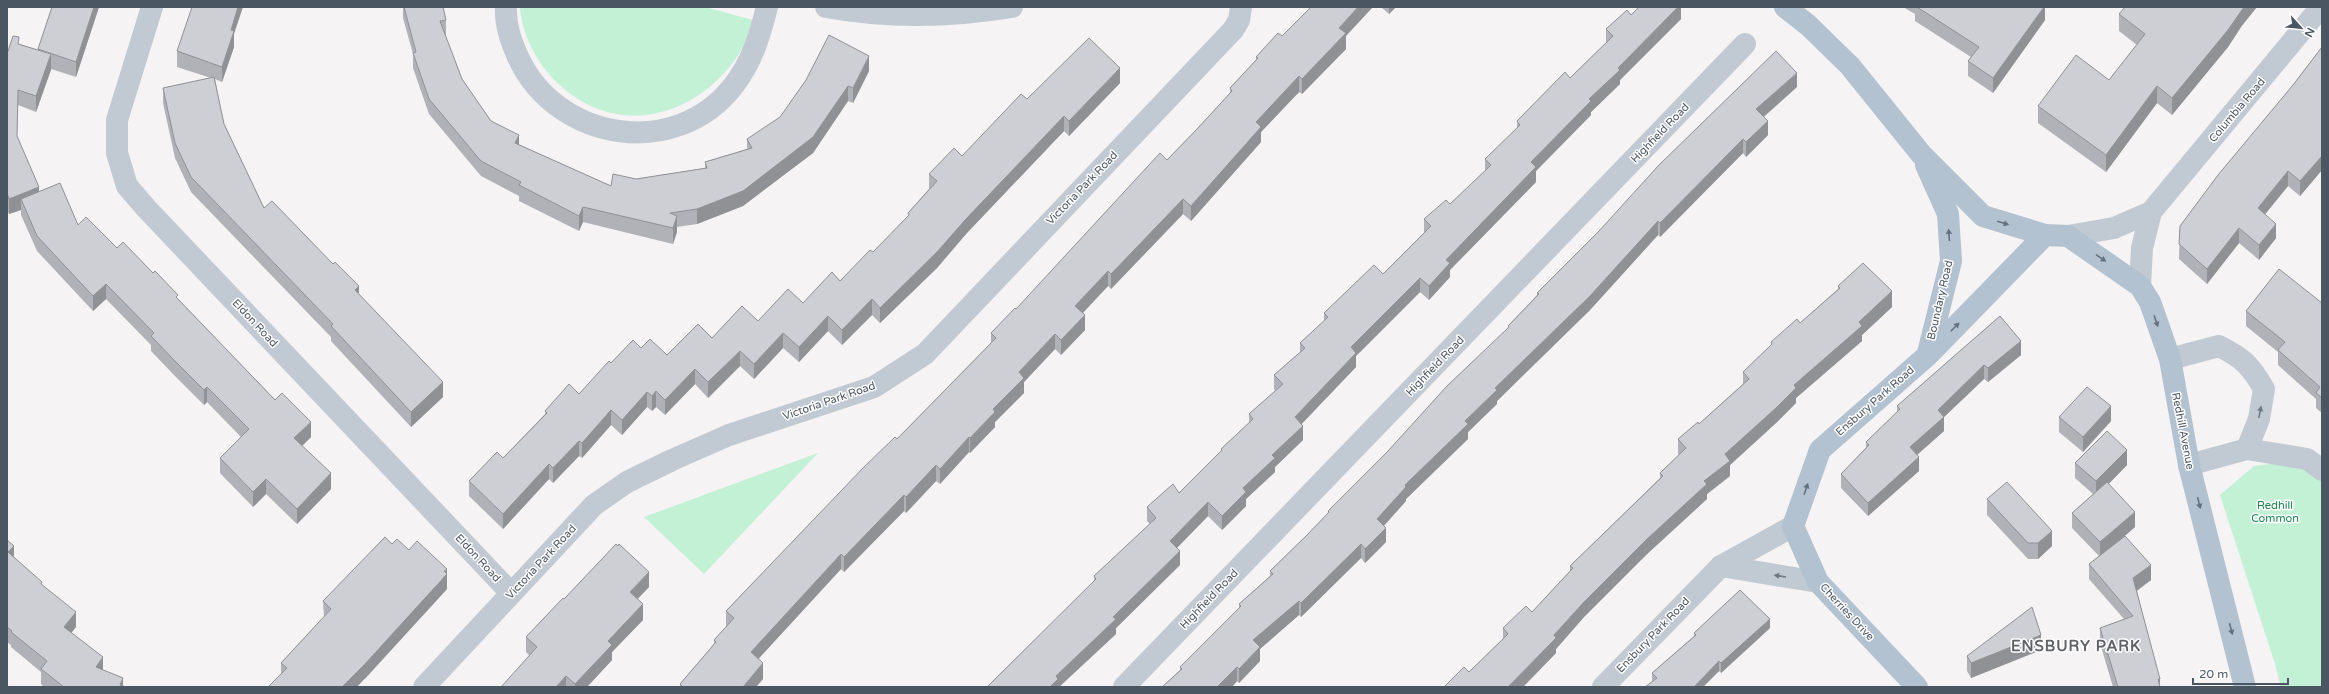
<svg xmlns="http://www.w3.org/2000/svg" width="2329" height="694" font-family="'Varela Round',sans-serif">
  <rect width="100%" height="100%" fill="#f5f3f3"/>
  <g fill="#c3f1d5">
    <path d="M520 7H705L753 20C740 75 682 121 624 115 571 110 524 60 520 7Z"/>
    <path d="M818 453 704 574 644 517Z"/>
    <path d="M2307 459 2322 470V687H2281L2275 664 2220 495 2254 466Z"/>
  </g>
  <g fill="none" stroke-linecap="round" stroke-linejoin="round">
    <g stroke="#c1cad2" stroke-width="22">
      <path d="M152 7 117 120V153L127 186 146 208 511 593"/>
      <path d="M506 7C505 24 511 42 518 57 556 141 676 161 734 85 752 62 760 35 767 7"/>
      <path d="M2170 359 2219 346C2243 358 2251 366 2264 389L2259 419 2247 449"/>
      <path d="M1124 687 1745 44"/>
    </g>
    <g stroke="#c1cad2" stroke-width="22">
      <path d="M826 7C886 18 952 17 1012 7"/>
      <path d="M2068 236 2114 228 2151 212"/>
      <path d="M2140 286 2142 248 2151 212 2321 7"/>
      <path d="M2189 465 2247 449 2307 459 2322 470"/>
      <path d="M1721 566 1818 582"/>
      <path d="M424 687 594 505 627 482 672 460 729 435 874 387 925 354 1233 30 1239 20 1241 7"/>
      <path d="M1603 687 1721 566 1793 526"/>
    </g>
    <g stroke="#b3c2d1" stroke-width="22">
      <path d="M1785 7 1808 25 1850 66 1921 154 1983 216 2045 235 2068 236 2140 286 2150 302 2170 359 2189 465 2245 687"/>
      <path d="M1926 165 1948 214 1951 261 1928 353"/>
      <path d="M1917 687 1818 582 1793 526 1820 450 1928 355 2045 235"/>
    </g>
  </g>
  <g fill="#b0b2b7">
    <path d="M99 7 76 77 51 69 36 112 18 105 17 137 39 192 78 225 117 248 178 299 311 437 302 446 331 489 297 524 266 494 253 507 220 473V458L241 437 207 402 204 405 174 375 151 351V345L106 299 93 311 37 251 21 215V210L9 214 7 209V54L19 44 38 50V49Z"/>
    <path d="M403 7H443L446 20V35H445L462 79 491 121 519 145 611 186 636 179 705 168V162L747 149V139L869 71 853 103 848 101 813 153 743 206 697 224 677 227V232L673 244 583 222 579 231 519 201V196L481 176 429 114 413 68V54L403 18Z"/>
    <path d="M1381 7H1396L1389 14Z"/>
    <path d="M1681 7V19L1620 80V84L1591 112V115L1536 171V182L1450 270V277L1429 300 1420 292 1356 356V367L1301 424 1303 440 1275 467V472L1246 499V506L1222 530 1208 516 1177 548 1180 565 1116 628V634L1059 687H987L1094 582V576L1150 524 1147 521V507L1179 493 1221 451V449L1249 423V414L1275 391 1274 389V375L1300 352V343L1324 321V313L1383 274 1424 233V219L1450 204 1485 171V159L1517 129V121L1570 78 1606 43V29L1631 15Z"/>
    <path d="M1903 7H2045V20L1993 93 1968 76V61L1971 57 1915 21V14Z"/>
    <path d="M2119 14 2241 27 2228 47 2172 115 2157 103 2106 172 2038 123V106L2109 80 2137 45 2119 31Z"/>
    <path d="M234 34V47L222 82 215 79 224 124 264 208 359 294 443 397 411 427 331 341V337L191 192 175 158 163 103V88L211 78 177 67V51Z"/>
    <path d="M1282 36H1346V49L1302 94 1299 92 1261 132V142L1191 221 1183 214 1111 289 1108 286 1083 313 1085 330 1061 355 1055 349 1024 382V393L995 422V427L970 453 969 452 940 484 936 481 906 513 904 511 844 572 841 569 758 659 763 679 756 687H680V684L714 644V640L727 627 726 626V611L897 439 991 343V333L1016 309 1167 160 1197 129 1230 93V88L1256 60V57Z"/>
    <path d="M2322 47V170L2300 196 2288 186 2265 214 2276 238 2259 260 2239 243 2207 284 2179 259 2180 226 2293 85Z"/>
    <path d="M1120 83 1069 136 1064 131 966 234 937 268 880 323 872 315 842 345 828 331 799 362 783 348 754 379 740 366 708 398 695 384 665 415 656 407 652 411 647 407 622 435 611 425 582 458 579 456 553 483 549 479 503 529 469 496V481L503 458 545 414V411L579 394 611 363 641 348 667 355 712 338 758 321 803 303 840 281 873 252 908 217V213L929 189V174L962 156 1027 99Z"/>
    <path d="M1797 87 1764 117 1768 135 1746 157 1743 153 1660 237 1658 235 1590 310 1497 401V404L1468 432V439L1406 499V501L1384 526 1386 542 1365 563 1361 558 1301 617 1299 615 1260 649V661L1239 683 1237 681 1232 687H1162L1180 670V667L1239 608V604L1270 576V571L1307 535 1328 514V511L1388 451 1508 328V326L1537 295V293Z"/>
    <path d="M1838 286 1892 307 1862 335V341L1796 398V403L1776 423 1730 465V476L1707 494V499L1646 555 1584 617 1556 649V653L1523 687H1444L1469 672 1503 639V628L1532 612 1570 571V566L1660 478V473L1679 455 1678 454V439L1699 424 1743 384V372L1771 345V342L1800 323 1838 289Z"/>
    <path d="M2322 303V413L2316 408V399L2278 365V352L2246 326V311Z"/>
    <path d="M2000 316 2021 355 1988 382 1984 379 1944 417V431L1917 455 1919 471 1868 516 1841 488V474L1866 448V442L1897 412V406Z"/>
    <path d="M2059 417 2111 421 2083 452 2059 432Z"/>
    <path d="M2075 463 2127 465 2108 484 2135 527 2119 541 2151 580 2137 591 2160 687H2113L2100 643V628L2124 619 2089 579V564L2099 556 2072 528V513L2093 494 2075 478Z"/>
    <path d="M1987 499 2052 546 2038 559H2028L1987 515Z"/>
    <path d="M7 540 14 557 42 585 76 627 71 633 103 670 123 686 126 687H44L41 684V672L11 647V645L7 642Z"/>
    <path d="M392 544 409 550 447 573V589L365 679 281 674V663L324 617 323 601Z"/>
    <path d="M649 587 637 599 643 620 612 652V660L587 687H501L530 656 526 652V637L564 599Z"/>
    <path d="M1770 628 1721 673 1719 671 1703 687H1645L1652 682V673L1694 636V633Z"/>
    <path d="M2041 650 1971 678 1967 671V656Z"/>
  </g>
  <g fill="#909195">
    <path d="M94 7H99L76 77V62Z"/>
    <path d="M238 7H243L234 34V47L222 82V67L231 30Z"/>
    <path d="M1358 7H1373L1346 36V49L1302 94V79L1339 28Z"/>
    <path d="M1389 7H1396L1389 14Z"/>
    <path d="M1678 7H1681V19L1620 80V84L1591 112V115L1536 171V182L1450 270V277L1429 300V286L1446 260 1531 162 1618 68Z"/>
    <path d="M2044 7H2045V20L1993 93V78Z"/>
    <path d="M2244 7H2257L2241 27 2228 47 2172 115V98Z"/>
    <path d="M51 54V70L36 112V96Z"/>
    <path d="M869 56V71L853 103V88Z"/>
    <path d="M1120 68V83L1069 136V121Z"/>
    <path d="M1797 73V87L1756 123V109Z"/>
    <path d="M1299 76V92L1261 132V142L1191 221V206L1256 122Z"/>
    <path d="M848 86V101L813 153 743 206 697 224V209Z"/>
    <path d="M2157 86V103L2106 172V155Z"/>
    <path d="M1064 116V131L966 234 937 268 880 323V308Z"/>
    <path d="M1768 121V135L1746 157V142Z"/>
    <path d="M519 135V150L515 143Z"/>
    <path d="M1743 139V153L1660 237V223Z"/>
    <path d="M2322 156V170L2300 196V181Z"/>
    <path d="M2288 171V186L2258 223V208Z"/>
    <path d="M39 187V202L21 199V210L9 214V199Z"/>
    <path d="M1183 199V214L1111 289V274Z"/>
    <path d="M583 207V222L579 231V216Z"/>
    <path d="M677 216V232L673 244V228Z"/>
    <path d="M1658 221V235L1590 310 1497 401V404L1468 432V439L1406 499V501L1377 533V519L1405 485 1495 388Z"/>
    <path d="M2276 224V238L2259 260V245Z"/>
    <path d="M2239 228V243L2207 284V269Z"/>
    <path d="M1108 271V286L1075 321V306Z"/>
    <path d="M1420 278V292L1356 356V367L1295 431V417L1351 347Z"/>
    <path d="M106 284V299L93 311V296Z"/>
    <path d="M359 286V301L355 290Z"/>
    <path d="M1892 291V307L1862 335V341L1796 398V403L1776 423 1730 465V476L1707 494V499L1646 555 1584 617 1556 649V653L1523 687H1508L1584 602 1704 481 1725 454 1794 385 1859 322Z"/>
    <path d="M872 299V315L842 345V330Z"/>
    <path d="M1085 315V330L1061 355V340Z"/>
    <path d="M828 316V331L799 362V347Z"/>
    <path d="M783 333V348L754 379V364Z"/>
    <path d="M1055 334V349L1024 382V393L995 422V427L970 453V438L1019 372Z"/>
    <path d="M2021 341V355L1988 382V368Z"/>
    <path d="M740 351V366L708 398V382Z"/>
    <path d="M1984 365V379L1944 417V431L1910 461V447L1938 410Z"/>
    <path d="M695 369V384L665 415V400Z"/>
    <path d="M443 382V397L411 427V412Z"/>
    <path d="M207 387V402L204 405V390Z"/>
    <path d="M656 391V407L652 411V396Z"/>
    <path d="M647 392V407L622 435V420Z"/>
    <path d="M2111 406V421L2083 452V437Z"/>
    <path d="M611 410V425L582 458V443Z"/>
    <path d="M311 422V437L294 454V438Z"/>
    <path d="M1303 426V440L1275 467V472L1246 499V506L1222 530V516L1243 488 1272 455Z"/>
    <path d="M969 437V452L940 484V469Z"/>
    <path d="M579 441V456L553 483V468Z"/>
    <path d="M2127 450V465L2096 497V481Z"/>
    <path d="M1919 457V471L1868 516V503Z"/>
    <path d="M549 464V479L503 529V514Z"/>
    <path d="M936 465V481L906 513V497Z"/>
    <path d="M331 473V489L297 524V509Z"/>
    <path d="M266 479V494L253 507V492Z"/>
    <path d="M904 495V511L844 572V557Z"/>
    <path d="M1208 502V516L1170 555V541Z"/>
    <path d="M2135 512V527L2100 557V542Z"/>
    <path d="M1386 528V542L1365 563V549Z"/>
    <path d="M2052 531V546L2038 559V543Z"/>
    <path d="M1361 544V558L1301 617V603Z"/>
    <path d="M14 546V562L8 552Z"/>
    <path d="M1180 551V565L1116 628V634L1059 687H1050L1056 676 1113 617Z"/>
    <path d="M841 554V569L751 667V652Z"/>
    <path d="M2151 565V580L2133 593V578Z"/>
    <path d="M447 569V589L357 687H342Z"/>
    <path d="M649 572V587L630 607V592Z"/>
    <path d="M1299 601V615L1260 649V661L1239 683V669L1253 640Z"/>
    <path d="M643 604V620L612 652V660L587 687H575V684L608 641Z"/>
    <path d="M76 612V627L64 642V627Z"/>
    <path d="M1770 619V628L1721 673V663Z"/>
    <path d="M2041 635V650L1971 678V663Z"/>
    <path d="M103 657V672L96 667Z"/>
    <path d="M1719 661V671L1703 687H1694Z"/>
    <path d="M763 663V679L756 687H743Z"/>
    <path d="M1237 667V681L1232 687H1217Z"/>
    <path d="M566 676V687H556Z"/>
    <path d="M123 678V687L120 685Z"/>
    <path d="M2158 679H2160V687Z"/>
  </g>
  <g fill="#cdcfd5" stroke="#909195">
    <path d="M52 7H94L76 62 38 49Z"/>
    <path d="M192 7H238L231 30 234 31 222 67 177 51Z"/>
    <path d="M404 7H443L446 20 440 21 462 79 491 121 519 135 515 143 611 186 613 174 636 179 707 168 705 162 752 148 747 139 780 117 806 80 829 35 869 56 853 88 848 86 813 137 743 191 697 209 670 213 677 216 673 228 583 207 579 216 519 185 521 182 481 161 429 99 413 53 416 52Z"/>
    <path d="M1311 7H1358L1339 28 1346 33 1302 79 1299 76 1256 122 1261 127 1191 206 1183 199 1111 274 1108 271 1075 306 1085 315 1061 340 1055 334 1019 372 1024 378 993 409 995 412 970 438 969 437 940 469 936 465 906 497 904 495 844 557 841 554 751 652 763 663 743 687H683L680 684 716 642 714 640 734 618 726 611 863 468 895 437 897 439 996 338 991 333 1015 308 1016 309 1160 153 1167 160 1197 129 1232 91 1230 88 1258 58 1256 57 1278 33 1282 36Z"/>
    <path d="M1639 7H1678L1618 68 1620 70 1589 99 1591 101 1531 162 1536 167 1446 260 1450 263 1429 286 1420 278 1351 347 1356 353 1295 417 1303 426 1272 455 1275 458 1243 488 1246 492 1222 516 1208 502 1170 541 1180 551 1113 617 1116 619 1056 676 1058 679 1050 687H987L1096 579 1094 576 1156 518 1147 507 1173 484 1179 493 1222 450 1221 449 1253 419 1249 414 1283 384 1274 375 1305 348 1300 343 1328 317 1324 313 1374 265 1383 274 1431 226 1424 219 1446 200 1450 204 1491 165 1485 159 1520 125 1517 121 1565 72 1570 78 1613 36 1606 29 1627 10 1631 15Z"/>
    <path d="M1917 7H2044L1993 78 1968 61 1979 47Z"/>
    <path d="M2125 7H2244L2228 30 2172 98 2157 86 2106 155 2038 106 2076 55 2109 80 2145 34 2119 14Z"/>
    <path d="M13 36 19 37 18 44 51 54 36 96 18 90 17 136 39 187 9 199 7 193V54Z"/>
    <path d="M1089 38 1120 68 1069 121 1064 116 966 219 937 252 880 308 872 299 842 330 828 316 799 347 783 333 754 364 740 351 708 382 695 369 665 400 656 391 652 396 647 392 622 420 611 410 582 443 579 441 553 468 549 464 503 514 469 481 497 452 503 458 547 413 545 411 569 384 579 394 609 361 611 363 633 340 641 348 650 339 667 355 698 324 712 338 742 306 758 321 788 289 803 303 832 272 840 281 870 250 873 252 909 215 908 213 937 181 929 174 954 148 962 156 1021 94 1027 99Z"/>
    <path d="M2322 47V156L2300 181 2288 171 2258 208 2276 224 2259 245 2239 228 2207 269 2179 244 2180 226 2218 175 2293 85Z"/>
    <path d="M1776 51 1797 73 1756 109 1768 121 1746 142 1743 139 1660 223 1658 221 1590 296 1495 388 1497 390 1465 421 1468 424 1405 485 1406 487 1377 519 1386 528 1365 549 1361 544 1301 603 1299 601 1253 640 1260 647 1239 669 1237 667 1217 687H1162L1182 669 1180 667 1241 606 1239 604 1273 574 1270 571 1307 535 1329 512 1328 511 1388 451 1447 386 1509 327 1508 326 1539 294 1537 293 1599 231 1659 165Z"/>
    <path d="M214 77 224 124 264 208 272 201 333 264 335 262 359 286 355 290 443 382 411 412 331 326 333 324 191 177 175 143 163 88Z"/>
    <path d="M60 183 78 225 86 217 117 248 123 242 153 273 155 271 178 295 176 297 275 400 282 393 311 422 294 438 331 473 297 509 266 479 253 492 220 458 249 429 207 387 204 390 174 360 151 336 154 333 106 284 93 296 37 236 21 199Z"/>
    <path d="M1863 263 1892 291 1859 322 1862 326 1794 385 1796 388 1776 408 1725 454 1730 461 1704 481 1707 484 1646 540 1584 602 1554 635 1556 638 1508 687H1444L1464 667 1469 672 1508 634 1503 628 1526 606 1532 612 1573 568 1570 566 1663 476 1660 473 1686 448 1678 439 1698 422 1699 424 1749 379 1743 372 1772 344 1771 342 1797 319 1800 323 1840 288 1838 286Z"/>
    <path d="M2279 269 2322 303V398L2316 393 2320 387 2278 350 2285 342 2246 311Z"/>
    <path d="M2000 316 2021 341 1988 368 1984 365 1938 410 1944 417 1910 447 1919 457 1868 503 1841 474 1869 445 1866 442 1900 409 1897 406Z"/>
    <path d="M2087 387 2111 406 2083 437 2059 417Z"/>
    <path d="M2107 431 2127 450 2096 481 2075 463Z"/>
    <path d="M2007 482 2052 531 2038 543H2028L1987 499Z"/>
    <path d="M2107 482 2135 512 2100 542 2072 513Z"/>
    <path d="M2125 536 2151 565 2133 578 2160 679H2158L2160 687H2118L2100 628 2133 616 2089 564Z"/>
    <path d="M385 537 392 544 397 539 409 550 417 541 447 569 444 571 447 574 365 664 342 687H268L287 668 281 663 331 609 323 601Z"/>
    <path d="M7 540 14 546 8 552 42 582 41 584 76 612 64 627 103 657 96 667 123 678 120 685 126 687H64L41 669 47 661 11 632 12 631 7 627Z"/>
    <path d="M616 544 618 546 619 544 649 572 630 592 643 604 608 641 612 645 575 684 566 676 556 687H501L537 647 526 637 563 598 564 599Z"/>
    <path d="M1740 590 1770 619 1721 663 1719 661 1694 687H1645L1657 678 1652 673 1696 635 1694 633Z"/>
    <path d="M2032 607 2041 635 1971 663 1967 656Z"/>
  </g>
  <defs><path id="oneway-solid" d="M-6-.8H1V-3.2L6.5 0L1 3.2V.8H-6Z"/></defs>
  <g fill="#64717d">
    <use href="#oneway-solid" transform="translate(2003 223) rotate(17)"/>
    <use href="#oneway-solid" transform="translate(1949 235) rotate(-94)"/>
    <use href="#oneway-solid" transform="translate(2101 258) rotate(34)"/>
    <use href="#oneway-solid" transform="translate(2156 321) rotate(71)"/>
    <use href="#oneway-solid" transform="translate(1955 327) rotate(-45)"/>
    <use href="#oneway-solid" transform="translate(1806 489) rotate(-71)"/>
    <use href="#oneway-solid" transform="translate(2199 503) rotate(76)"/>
    <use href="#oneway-solid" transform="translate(2231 629) rotate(76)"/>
  </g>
  <g fill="#6e7983">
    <use href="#oneway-solid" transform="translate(2260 412) rotate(-79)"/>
    <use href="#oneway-solid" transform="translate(1780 576) rotate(-171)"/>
  </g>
  <g text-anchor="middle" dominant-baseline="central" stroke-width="3" stroke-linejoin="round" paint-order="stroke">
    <g font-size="11" fill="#4a5661" stroke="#fff">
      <text transform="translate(2237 110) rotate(-50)">Columbia Road</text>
      <text transform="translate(1660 133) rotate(-46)">Highfield Road</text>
      <text transform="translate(1082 188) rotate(-46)">Victoria Park Road</text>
      <text transform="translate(1940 300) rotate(-77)">Boundary Road</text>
      <text transform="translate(255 323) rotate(47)">Eldon Road</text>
      <text transform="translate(1435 366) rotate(-46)">Highfield Road</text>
      <text transform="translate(829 401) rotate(-19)">Victoria Park Road</text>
      <text transform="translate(1875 401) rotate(-41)">Ensbury Park Road</text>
      <text transform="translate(2183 431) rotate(79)">Redhill Avenue</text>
      <text transform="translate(478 558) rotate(47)">Eldon Road</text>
      <text transform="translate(541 562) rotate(-47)">Victoria Park Road</text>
      <text transform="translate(1209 599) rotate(-46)">Highfield Road</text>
      <text transform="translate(1847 612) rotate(47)">Cherries Drive</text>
      <text transform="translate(1653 635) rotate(-46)">Ensbury Park Road</text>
    </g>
    <g font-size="11" fill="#17864f" stroke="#fff">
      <text x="2275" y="505">Redhill<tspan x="2275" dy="13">Common</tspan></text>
    </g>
    <g font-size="15" font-weight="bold" letter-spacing="1" fill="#5f6368" stroke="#fff">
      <text x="2076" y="646">ENSBURY PARK</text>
    </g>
  </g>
  <rect width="2329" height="694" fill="none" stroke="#4a5661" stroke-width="16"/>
  <g transform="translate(2301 28) rotate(117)" stroke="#ffffff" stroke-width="3" paint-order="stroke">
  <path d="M0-3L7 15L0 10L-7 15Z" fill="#4a5661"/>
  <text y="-6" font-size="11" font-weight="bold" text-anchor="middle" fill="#4a5661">N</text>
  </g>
  <path d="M2193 678v6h95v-6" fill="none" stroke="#4a5661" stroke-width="2"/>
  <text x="2199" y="678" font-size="12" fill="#4a5661" stroke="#ffffff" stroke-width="3" paint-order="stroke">20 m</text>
</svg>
